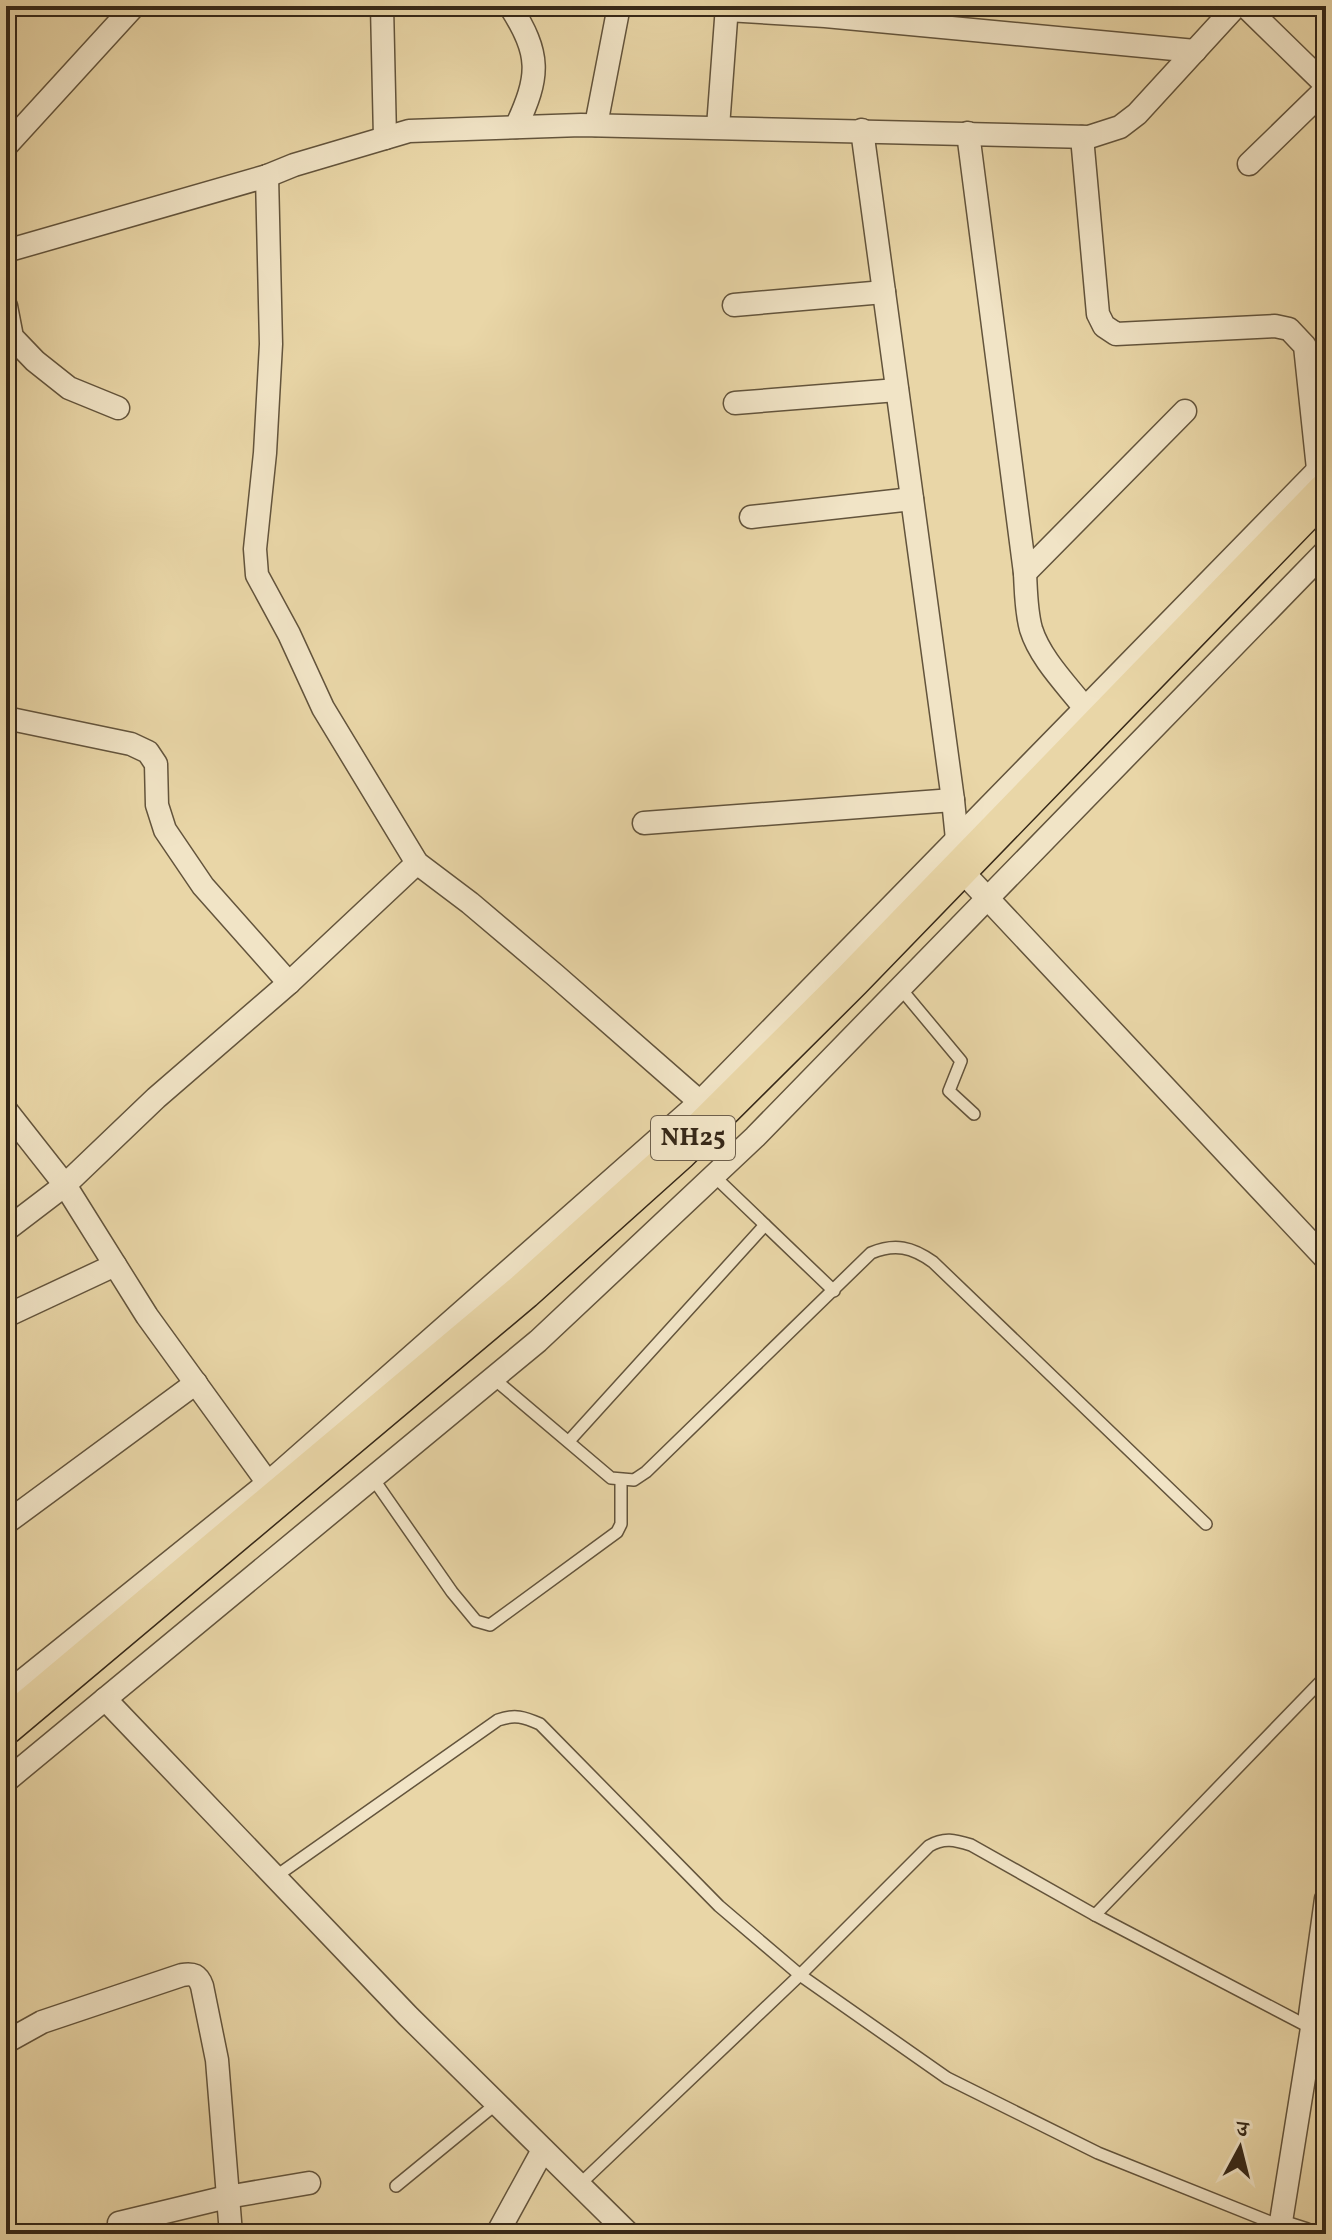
<svg xmlns="http://www.w3.org/2000/svg" width="1332" height="2240" font-family="Vollkorn,'Noto Serif Devanagari',serif">
  <rect width="100%" height="100%" fill="#e9d6a7"/>
  <filter id="stains"><feTurbulence type="fractalNoise" baseFrequency=".0025" numOctaves="4"/><feColorMatrix values="0 0 0 0 .2 0 0 0 0 .09 0 0 0 0 .02 0 0 0 .5 -.17"/></filter>
  <radialGradient id="worn" r=".72"><stop offset=".6" stop-color="#630" stop-opacity="0"/><stop offset="1" stop-color="#630" stop-opacity=".3"/></radialGradient>
  <g fill="none" stroke-linecap="round" stroke-linejoin="round">
    <g stroke="#63543c" stroke-width="14">
      <g id="service">
        <path d="M901 989 961 1061 949 1091 974 1114"/>
        <path d="M714 1176 834 1291"/>
        <path d="M493 1378 611 1478 634 1480 646 1472 871 1253C895 1243 912 1247 933 1262L1206 1524"/>
        <path d="M569 1441 765 1225"/>
        <path d="M372 1477 452 1592 476 1621 490 1625 617 1532 621 1524V1481"/>
        <path d="M275 1877 498 1720C515 1714 524 1717 540 1724L719 1906 800 1975 947 2078 1098 2153 1280 2226"/>
        <path d="M1095 1915 1326 1676"/>
        <path d="M579 2185 800 1975 929 1846C944 1837 955 1840 971 1845L1095 1915 1311 2028"/>
        <path d="M396 2186 496 2104"/>
      </g>
    </g>
    <g stroke="#63543c" stroke-width="25">
      <g id="minor">
        <path d="M382 6 385 138"/>
        <path d="M510 6C541 55 540 75 516 127"/>
        <path d="M1245 6 1326 85"/>
        <path d="M727 10 825 16 1195 51"/>
        <path d="M596 125 619 6"/>
        <path d="M718 127 727 6"/>
        <path d="M862 130 953 800 960 869 1326 1259"/>
        <path d="M968 133 1025 573C1026 592 1026 611 1031 629 1040 658 1066 684 1084 707"/>
        <path d="M1082 137 1098 314 1104 326 1116 334 1275 326 1289 329 1305 346 1318 469"/>
        <path d="M6 146 134 6"/>
        <path d="M1249 164 1326 89"/>
        <path d="M267 176 271 344 265 453 255 549 257 575 289 634 323 708 417 863 470 903 555 975 700 1102"/>
        <path d="M6 251 267 176 294 165 409 131 581 125 1089 137 1120 127 1137 114 1236 6"/>
        <path d="M734 305 884 292"/>
        <path d="M6 306 12 337 35 361 69 388 118 408"/>
        <path d="M735 403 897 390"/>
        <path d="M751 517 912 499"/>
        <path d="M1025 573 1185 411"/>
        <path d="M6 718 131 744 148 752 156 764 157 805 165 830 203 886 289 983"/>
        <path d="M644 823 953 800"/>
        <path d="M6 1110 65 1185 147 1316 268 1483"/>
        <path d="M6 1230 65 1185 156 1098 289 983 417 863"/>
        <path d="M6 1316 115 1265"/>
        <path d="M6 1523 196 1383"/>
        <path d="M6 1694 268 1483 700 1102 1326 462"/>
        <path d="M105 1699 408 2016 629 2234"/>
        <path d="M6 1781 538 1341 755 1137 1326 551"/>
        <path d="M6 2042 42 2022 182 1975C193 1973 198 1975 202 1986L217 2060 231 2234"/>
        <path d="M119 2223 227 2197 309 2183"/>
        <path d="M1280 2226 1305 2234"/>
        <path d="M497 2234 543 2150"/>
        <path d="M1279 2234 1312 2028 1310 2015 1326 1899"/>
      </g>
    </g>
    <g stroke="#362818" stroke-width="39">
      <path id="trunk" d="M6 1726 524 1291 680 1151 852 980 1326 491"/>
    </g>
    <use href="#service" stroke="#f1e4c6" stroke-width="11"/>
    <use href="#minor" stroke="#f1e4c6" stroke-width="22"/>
    <use href="#trunk" stroke="#e9d6a7" stroke-width="36"/>
  </g>
  <g text-anchor="middle" dominant-baseline="central" stroke-width="6" stroke-linejoin="round" paint-order="stroke">
    <rect fill="#f1e4c6" stroke="#6e604c" stroke-width="2" x="651" y="1116" width="84" height="44" rx="6"/>
    <g font-size="26" font-weight="bold" fill="#362818">
      <text x="693" y="1138">NH25</text>
    </g>
  </g>
  <rect width="1332" height="2240" fill="none" stroke="#e9d6a7" stroke-width="32"/>
  <rect x="8" y="8" width="1316" height="2224" fill="none" stroke="#362818" stroke-width="4"/>
  <rect x="16" y="16" width="1300" height="2208" fill="none" stroke="#362818" stroke-width="2"/>
  <g transform="translate(1240 2148) rotate(7)" stroke="#f1e4c6" stroke-width="6" paint-order="stroke">
  <path d="M0-6L14 30L0 20L-14 30Z" fill="#362818"/>
  <text y="-12" font-size="22" font-weight="bold" text-anchor="middle" fill="#362818">उ</text>
  </g>
  <rect width="100%" height="100%" filter="url(#stains)"/>
  <rect width="100%" height="100%" fill="url(#worn)"/>
</svg>
